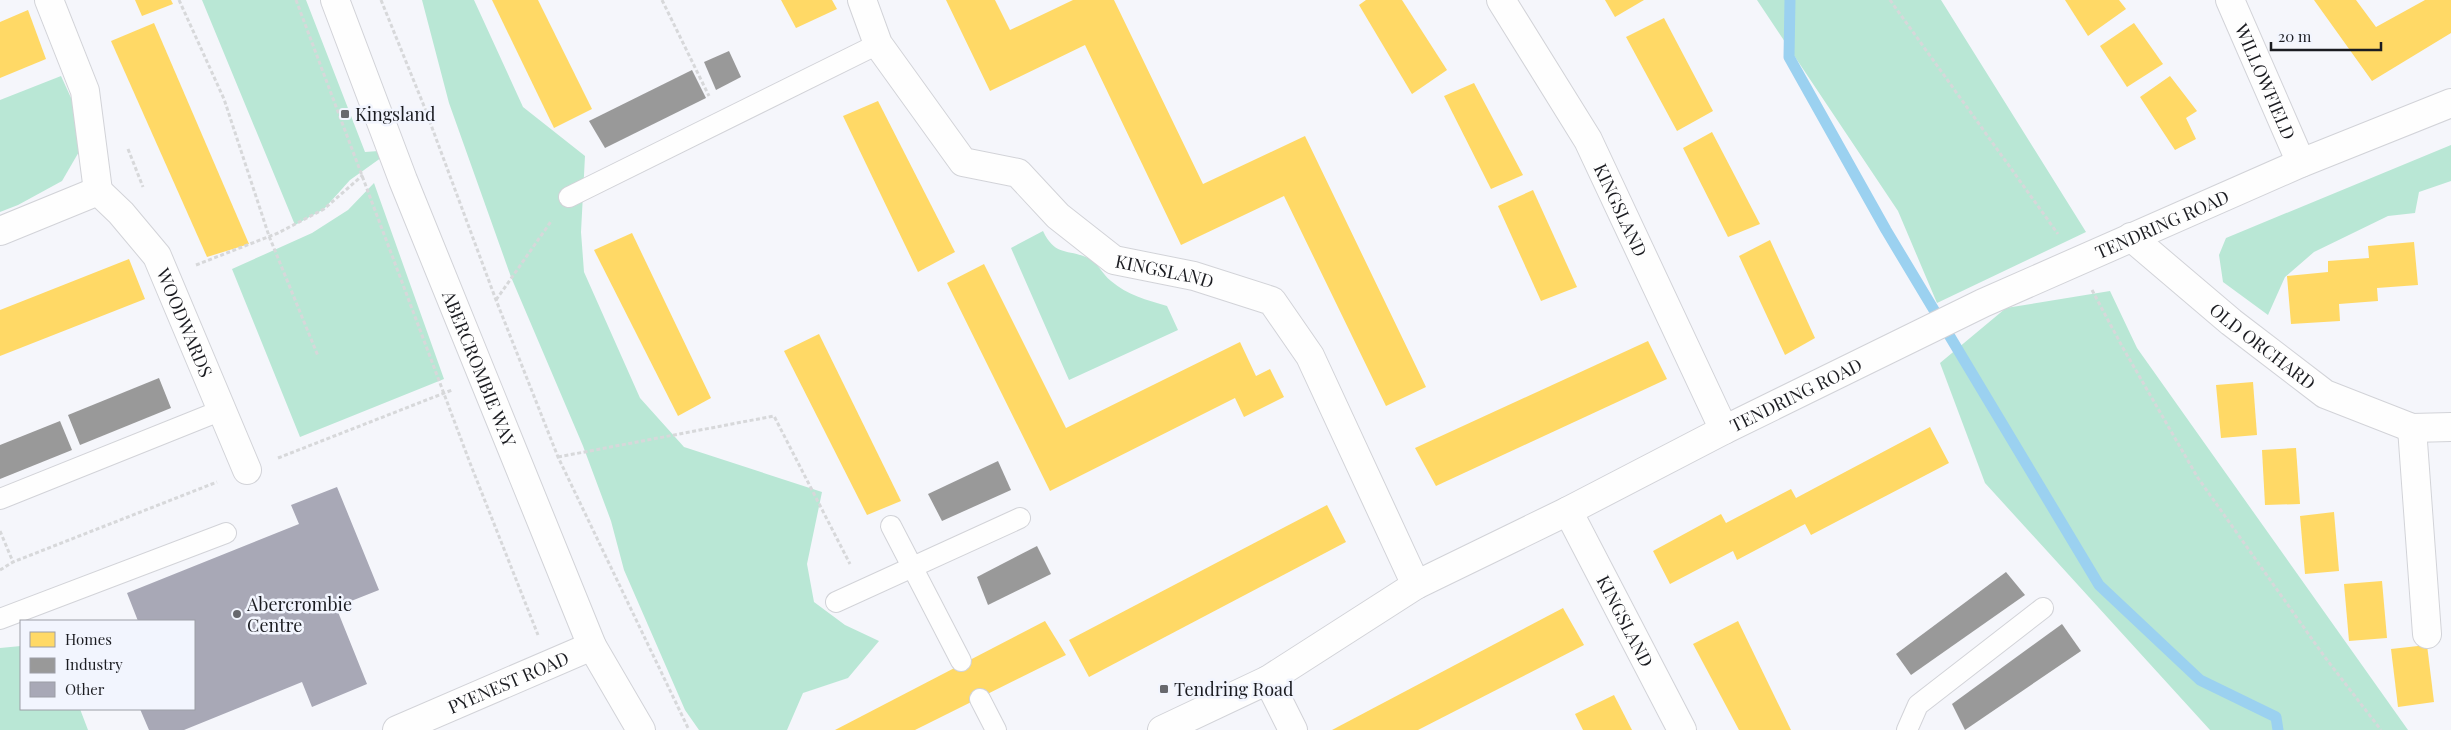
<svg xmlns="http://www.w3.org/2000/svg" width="2451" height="730" font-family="'Playfair Display',serif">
  <rect width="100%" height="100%" fill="#f5f6fb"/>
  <g fill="#b9e7d5">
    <path d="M202 0H306L365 152 392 150 350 180 324 209 295 225Z"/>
    <path d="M422 0H474L523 107 585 156 581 232 584 272 640 398 684 447 822 492 807 564 814 602 845 625 879 641 848 678 803 693 787 730H699L685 710 624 570 611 521 583 446 511 277 449 103Z"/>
    <path d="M1757 0H1941L2086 232 1937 303 1898 211Z"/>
    <path d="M61 76 72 100 78 125 80 150 62 181 18 205 0 212V100Z"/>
    <path d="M2451 145V181L2419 192 2415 213 2388 216 2314 252 2285 277 2268 315 2223 282 2219 255 2226 238Z"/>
    <path d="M374 183 444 379 300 437 232 269 312 233 348 210Z"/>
    <path d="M1043 231C1055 256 1066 249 1086 257 1098 262 1102 274 1111 281 1127 295 1147 300 1167 306L1178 330 1069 380 1011 248Z"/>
    <path d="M2110 291 2137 348 2408 730H2210L1985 483 1940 363 2006 308Z"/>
    <path d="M21 646V709H80L88 730H0V648Z"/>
  </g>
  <g fill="#ffd966">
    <path d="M135 0H171L173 4 142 16Z"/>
    <path d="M492 0H538L592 109 554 128Z"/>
    <path d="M781 0H832L837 9 796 28Z"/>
    <path d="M946 0H995L1010 30 1073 0H1114L1203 184 1305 136 1426 387 1386 406 1284 196 1181 245 1085 45 990 91Z"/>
    <path d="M1366 0H1402L1447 70 1412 94 1359 5Z"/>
    <path d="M1605 0H1644L1615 17Z"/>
    <path d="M2065 0H2119L2126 9 2088 36Z"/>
    <path d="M2314 0H2356L2376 27 2425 0H2451V33L2372 81Z"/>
    <path d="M28 10 46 59 0 78V22Z"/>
    <path d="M1664 18 1713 111 1677 131 1626 37Z"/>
    <path d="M154 23 249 244 207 257 111 41Z"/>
    <path d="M2134 23 2163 64 2127 87 2100 46Z"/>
    <path d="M2170 76 2197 111 2186 118 2196 139 2175 150 2140 97Z"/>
    <path d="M1474 83 1523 175 1491 189 1444 96Z"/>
    <path d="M878 101 955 252 918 272 843 116Z"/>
    <path d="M1712 132 1760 224 1728 237 1683 148Z"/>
    <path d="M1533 190 1577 287 1541 301 1498 206Z"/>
    <path d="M632 233 711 398 678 416 594 250Z"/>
    <path d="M1770 240 1815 338 1785 355 1739 256Z"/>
    <path d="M2414 242 2418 285 2377 288 2378 301 2339 304 2340 321 2291 324 2287 276 2328 272V261L2369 258 2368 246Z"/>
    <path d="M129 259 145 299 0 356V310Z"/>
    <path d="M984 264 1066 428 1240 342 1256 376 1270 369 1284 397 1244 417 1235 398 1050 491 947 283Z"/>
    <path d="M819 334 901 501 867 515 784 351Z"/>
    <path d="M1648 341 1667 379 1436 486 1415 448Z"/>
    <path d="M2253 382 2257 435 2221 438 2216 385Z"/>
    <path d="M1930 427 1949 463 1811 535 1805 524 1737 560 1733 551 1670 584 1653 551 1721 514 1726 523 1791 489 1796 498Z"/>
    <path d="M2296 448 2300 504 2265 505 2262 450Z"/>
    <path d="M1327 505 1346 542 1089 677 1069 640Z"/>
    <path d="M2334 512 2339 571 2305 574 2300 516Z"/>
    <path d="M2382 581 2387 638 2349 641 2344 584Z"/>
    <path d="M1563 608 1584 645 1418 730H1332Z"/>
    <path d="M1045 621 1066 655 915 730H835Z"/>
    <path d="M1738 621 1791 730H1739L1693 644Z"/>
    <path d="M2427 645 2434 702 2398 707 2391 649Z"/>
    <path d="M1614 695 1632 730H1583L1575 714Z"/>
  </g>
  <g fill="#999">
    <path d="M729 51 741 77 716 90 704 62Z"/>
    <path d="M692 70 706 98 605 148 589 121Z"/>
    <path d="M159 378 171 408 80 445 68 415Z"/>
    <path d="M60 421 72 450 0 479V445Z"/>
    <path d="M998 461 1011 490 942 521 928 494Z"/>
    <path d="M1037 546 1051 574 988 605 977 577Z"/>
    <path d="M2006 572 2025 595 1911 675 1896 654Z"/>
    <path d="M2062 624 2081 651 1965 730 1952 704Z"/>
  </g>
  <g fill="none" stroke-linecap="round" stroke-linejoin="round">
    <path stroke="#9bd1f0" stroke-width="11" d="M1790 0 1789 57 1886 230 2099 585 2200 680 2276 717 2278 730"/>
  </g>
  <path fill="#a8a8b6" d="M337 487 379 590 336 607 367 684 312 707 302 682 184 730H149L140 709H194V621H138L127 593 299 524 291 505Z"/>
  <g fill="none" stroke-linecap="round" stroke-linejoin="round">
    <g stroke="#d2d3d8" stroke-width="22">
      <g id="service">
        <path d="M569 197 878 44"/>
        <path d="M0 499 222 410"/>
        <path d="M891 526 961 661"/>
        <path d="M836 602 1020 518"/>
        <path d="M0 619 226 533"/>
        <path d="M980 699 996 730"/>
        <path d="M1907 730 1918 705 2043 608"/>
      </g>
    </g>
    <g stroke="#d2d3d8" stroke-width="30">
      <g id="minor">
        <path d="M49 0 85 91 98 191"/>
        <path id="s1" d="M862 0 878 44 963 162 1018 173 1058 216 1114 260 1194 276 1272 301 1310 356 1416 585"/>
        <path id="s2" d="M1501 0 1588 140 1724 430"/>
        <path id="s3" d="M2230 0 2301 163"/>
        <path id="s4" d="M0 231 98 191 121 213 157 256 247 470"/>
        <path id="s5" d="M2131 237 2231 322 2325 394 2412 428 2451 427"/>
        <path d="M2412 428 2427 634"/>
        <path id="s6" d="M1568 511 1682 730"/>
        <path d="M1268 680 1293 730"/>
      </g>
    </g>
    <g stroke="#d2d3d8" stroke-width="30">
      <g id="tertiary">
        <path id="s7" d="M335 0 403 180 592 646 641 730"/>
        <path id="s8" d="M397 730 592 646"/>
        <path id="s9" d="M1162 730 1268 680 1416 585 1568 511 1724 430 1983 303 2301 163 2451 103"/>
      </g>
    </g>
    <g stroke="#d7d8da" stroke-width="3" stroke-dasharray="4 2.5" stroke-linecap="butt">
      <path d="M179 0 224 99 269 236 318 356"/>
      <path d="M296 0 470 463 538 635"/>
      <path d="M381 0 424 106 496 300 558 457 689 730"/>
      <path d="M662 0 709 96"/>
      <path d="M1890 0 2058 234"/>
      <path d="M128 149 143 187"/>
      <path d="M196 265 278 233 324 209 363 175"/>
      <path d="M2092 290 2123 348 2198 478 2324 656 2381 730"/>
      <path d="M496 300 552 220"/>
      <path d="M558 457 774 416 850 564"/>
      <path d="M278 458 452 390"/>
      <path d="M0 531 13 562"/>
      <path d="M0 570 13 562 217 482"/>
    </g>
    <use href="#service" stroke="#fefefe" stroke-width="20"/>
    <use href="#minor" stroke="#fefefe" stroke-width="28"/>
    <use href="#tertiary" stroke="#fefefe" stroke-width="28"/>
  </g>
  <g fill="#67686d" stroke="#f2f5fe" stroke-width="2">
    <rect x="340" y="109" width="10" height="10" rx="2.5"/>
    <circle cx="237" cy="614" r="5"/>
    <rect x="1159" y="684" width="10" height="10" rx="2.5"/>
  </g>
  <g text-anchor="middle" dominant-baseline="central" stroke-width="5" stroke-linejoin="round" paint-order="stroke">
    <g font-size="18" fill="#1b1c21" stroke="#f2f5fe">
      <text stroke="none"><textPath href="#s3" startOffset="89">WILLOWFIELD</textPath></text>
      <text stroke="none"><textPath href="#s2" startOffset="242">KINGSLAND</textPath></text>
      <text stroke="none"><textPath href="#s9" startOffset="1122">TENDRING ROAD</textPath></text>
      <text stroke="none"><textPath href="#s1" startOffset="430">KINGSLAND</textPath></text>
      <text stroke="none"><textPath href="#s4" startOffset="266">WOODWARDS</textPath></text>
      <text stroke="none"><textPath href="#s5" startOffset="171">OLD ORCHARD</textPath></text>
      <text stroke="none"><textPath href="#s7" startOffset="396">ABERCROMBIE WAY</textPath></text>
      <text stroke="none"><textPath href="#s9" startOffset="718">TENDRING ROAD</textPath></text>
      <text stroke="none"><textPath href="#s6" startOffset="124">KINGSLAND</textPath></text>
      <text stroke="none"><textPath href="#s8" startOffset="121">PYENEST ROAD</textPath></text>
    </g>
    <g font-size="18" fill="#1b1c21" stroke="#f2f5fe" text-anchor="start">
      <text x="355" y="114">Kingsland</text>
      <text x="247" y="604">Abercrombie<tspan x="247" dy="21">Centre</tspan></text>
      <text x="1174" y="689">Tendring Road</text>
    </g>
  </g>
  <rect x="20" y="620" width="175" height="90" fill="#f2f5fe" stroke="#9c9ea6"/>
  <rect x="30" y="632" width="25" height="15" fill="#ffd966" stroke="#9c9ea6"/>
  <text x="65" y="645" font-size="15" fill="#1b1c21">Homes</text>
  <rect x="30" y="658" width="25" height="15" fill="#999999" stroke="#9c9ea6"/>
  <text x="65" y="670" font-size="15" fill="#1b1c21">Industry</text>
  <rect x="30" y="682" width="25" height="15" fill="#a8a8b6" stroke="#9c9ea6"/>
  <text x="65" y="695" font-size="15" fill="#1b1c21">Other</text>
  <path d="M2271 42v8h110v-8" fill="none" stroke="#1b1c21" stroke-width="2.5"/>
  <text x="2278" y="42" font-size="15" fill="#1b1c21" stroke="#f2f5fe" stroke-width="4" paint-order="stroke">20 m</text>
</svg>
